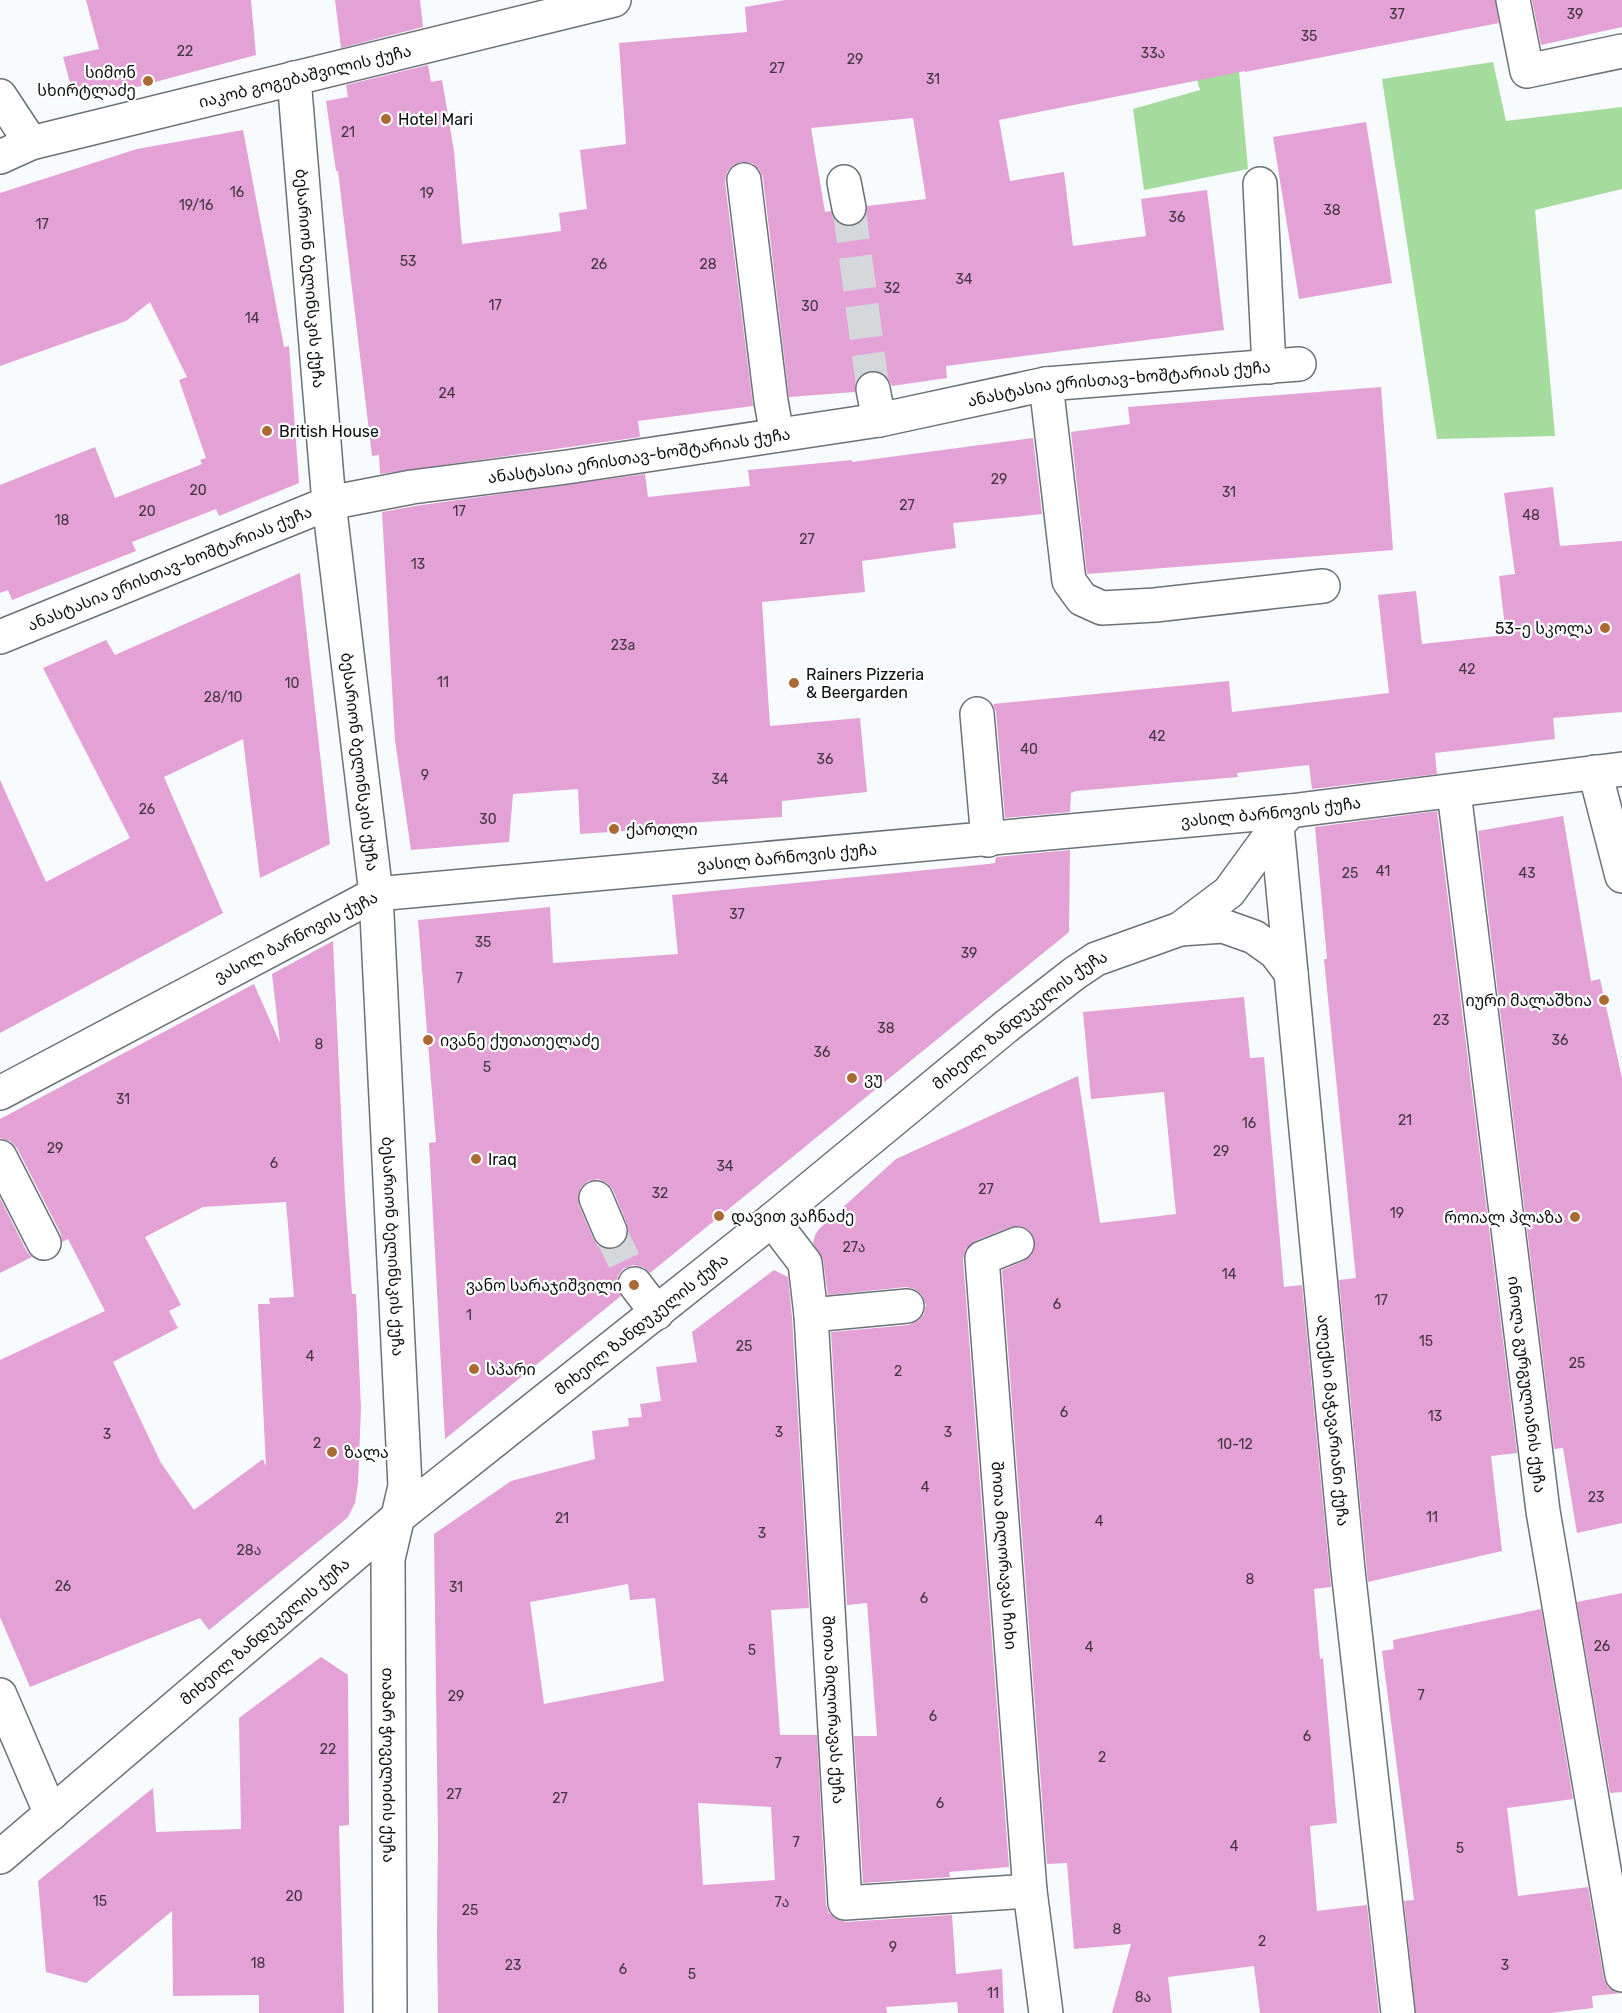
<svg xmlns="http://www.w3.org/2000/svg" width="1622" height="2013" font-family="Rubik,'Noto Sans Georgian',sans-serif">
  <rect width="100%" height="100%" fill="#f7fbfe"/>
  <g fill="#a5db9c">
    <path d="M1237 49 1248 169 1144 190 1133 109 1200 90 1191 60Z"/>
    <path d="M1493 62 1506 121 1622 107V189L1535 210 1555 436 1437 439 1382 79Z"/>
  </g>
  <g fill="#e3a1d5" fill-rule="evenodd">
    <path d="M86 0H251L256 55 114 93 113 88 74 97 63 57 99 49Z"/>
    <path d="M335 0H420L423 27 341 48Z"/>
    <path d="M785 0H1495L1499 23 1245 72V71L999 120 1010 181 1064 172 1073 246 1146 236 1141 199 1207 190 1224 330 946 366 947 378 892 386 887 376 880 372 870 371 860 375 856 382 855 392 789 397 763 178 759 169 752 163 741 162 733 165 727 172 725 182 753 406 638 421 640 437 380 474 379 455 372 456 338 171H336L326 101 348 97 346 85 428 65 431 82 442 80 454 151 462 244 561 231 559 213 587 209 580 150 626 144 619 43 747 32 745 7ZM913 118 926 199 867 206 866 215 862 222 852 226 842 225 834 220 831 211 825 212 811 128Z"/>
    <path d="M1532 0H1622V27L1541 45Z"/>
    <path d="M1366 122 1392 283 1299 299 1273 137Z"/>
    <path d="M243 130 284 347 289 346 299 483 219 516 216 509 132 542 136 551 12 600 8 590 0 593V485L95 447 115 498 202 464 200 460 206 458 179 380 187 377 150 302 126 321 0 366V193L137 149Z"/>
    <path d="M1381 387 1393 550 1087 574 1071 432 1130 424 1128 407Z"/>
    <path d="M1033 438 1042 514 953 523 956 548 862 561 865 592 762 602 770 726 860 718 867 792 782 801V817L654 825V829L580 834 578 789 513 794 509 842 411 850 395 740 382 512 415 506 645 474 648 497 750 486 748 470 852 460V462Z"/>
    <path d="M1553 487 1560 546 1622 541V712L1553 718 1555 739 1435 753 1437 774 1312 789 1309 765 1237 773 1238 777 1076 791 1071 793 1070 812 1005 818 996 712 993 704 1229 681 1232 712 1389 693 1378 595 1416 591 1422 644 1506 635 1499 576 1515 574 1504 493Z"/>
    <path d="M300 573 330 844 260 878 243 739 164 777 223 913 0 1033V780L46 882 130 838 43 668 106 640 115 655Z"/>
    <path d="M1437 811 1517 1453 1491 1456 1502 1551 1368 1582 1339 1280 1356 1278 1324 959H1327L1315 827Z"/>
    <path d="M1563 816 1591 981 1600 979 1622 1078V1523L1577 1533 1563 1448 1554 1449 1478 831Z"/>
    <path d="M1070 850 1069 932 650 1273 643 1267 633 1265 623 1269 618 1276 616 1286 621 1296 445 1439 429 1143 436 1142 418 920 550 907 553 963 678 954 672 895 988 864 995 863 996 857ZM598 1179 607 1183 613 1190 627 1224 628 1234 625 1242 617 1248 607 1249 598 1246 593 1238 579 1205 578 1195 581 1187 588 1181Z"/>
    <path d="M333 941 345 1198 352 1294H356L361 1408 358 1483 355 1503 348 1517 340 1524 209 1630 200 1618 30 1687 0 1617V1360L105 1311 68 1239 62 1242 61 1234 17 1148 10 1141 0 1138V1119L254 984 280 1043 272 974ZM286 1202 294 1297 269 1298 270 1304H258L266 1467 263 1459 194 1510 161 1463 113 1362 178 1328 169 1311 181 1305 145 1237 203 1207Z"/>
    <path d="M1244 997 1250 1058 1264 1057 1284 1287 1302 1285 1331 1587 1314 1589 1320 1659 1323 1658 1337 1823 1310 1826 1317 1911 1367 1905 1379 2013H1260L1254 1966 1168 1977 1172 2013H1112L1131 1944 1074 1949 1067 1863 1047 1864 1002 1270 1024 1261 1031 1256 1035 1247 1034 1237 1029 1230 1020 1226 1010 1227 975 1241 966 1249 963 1259 1009 1867 949 1872 950 1877 863 1883 854 1736H877L867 1603 847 1605 831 1332 909 1325 918 1321 924 1314 926 1305 922 1295 915 1289 906 1287 828 1295 823 1260 813 1243 815 1235 819 1229 896 1159 1078 1076 1100 1223 1176 1214 1164 1092 1091 1099 1083 1012Z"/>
    <path d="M0 1198 27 1252 32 1257 0 1273Z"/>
    <path d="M774 1270 788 1277 792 1317 809 1608 771 1610 780 1735H817L826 1905 829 1913 836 1919 846 1922 952 1915 956 1974 1002 1969 1004 2013H958L957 2002 886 2007 887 2013H438L437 1935 438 1839 434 1534 511 1481 595 1459 592 1431 629 1426 628 1418 642 1417 640 1404 661 1401 656 1367 697 1362 692 1332ZM628 1584 630 1600 655 1598 664 1681 544 1704 530 1602ZM698 1803 771 1807 775 1880 703 1885Z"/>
    <path d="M1622 1593V1792L1610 1793 1577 1602Z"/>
    <path d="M1541 1609 1573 1799 1507 1808 1518 1896 1588 1887 1604 1979 1608 1987 1615 1992 1622 1993 1592 1996 1593 2008 1551 2013H1416L1404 1901 1414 1900 1382 1651 1394 1649 1393 1640Z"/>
    <path d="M321 1657 348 1675 349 1825 339 1826 344 2013H259V1995L173 1996 172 1911 86 1983 46 1972 38 1881 153 1788 156 1832 241 1829 239 1718Z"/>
  </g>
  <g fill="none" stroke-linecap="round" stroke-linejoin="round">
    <g stroke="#d4d8da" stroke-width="33" stroke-dasharray="33 16" stroke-linecap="butt">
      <path d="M849 208 873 389"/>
      <path d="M610 1231 635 1284"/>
    </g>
    <g stroke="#6b7176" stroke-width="36">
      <g id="minor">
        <path d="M1513 0 1527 71 1622 51"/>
        <path id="s1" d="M294 78 329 503 376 894 405 1486 388 1559 390 2013"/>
        <path d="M0 96 31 143"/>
        <path id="s2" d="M0 157 31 143 614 0"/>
        <path d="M744 180 771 401 777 435"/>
        <path d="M844 182 849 208"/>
        <path d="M1260 184 1269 367"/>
        <path d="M1046 384 1069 581 1082 599 1102 608 1155 605 1323 586"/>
        <path d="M873 389 879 420"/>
        <path id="s3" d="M0 637 329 503 412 487 567 467 879 420 1046 384 1299 364"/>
        <path d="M977 714 988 840"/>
        <path d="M1595 772 1622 876"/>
        <path id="s4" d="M1454 792 1543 1511 1622 1975"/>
        <path id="s5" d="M1277 826 1348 1570 1398 2013"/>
        <path d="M1180 929 1223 926 1254 937 1275 952 1291 973"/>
        <path id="s6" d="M0 1093 376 894 1290 811 1622 769"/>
        <path d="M0 1157 44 1243"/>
        <path d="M596 1198 610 1231"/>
        <path id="s7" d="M772 1220 805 1263 811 1315 845 1903 1030 1891"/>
        <path id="s8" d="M1017 1244 982 1258 1030 1891 1046 2013"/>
        <path d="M635 1284 657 1313"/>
        <path d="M811 1315 907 1306"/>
        <path d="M0 1695 51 1814"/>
        <path id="s9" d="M0 1857 397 1518 772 1220 1008 1025 1075 973 1096 959 1180 929 1229 892 1277 826 1290 811"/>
      </g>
    </g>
    <use href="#minor" stroke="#fff" stroke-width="33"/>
  </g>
  <g fill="#ab6a34" stroke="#fff" stroke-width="2">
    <circle cx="148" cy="81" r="6"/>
    <circle cx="386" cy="119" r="6"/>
    <circle cx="267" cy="431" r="6"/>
    <circle cx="1605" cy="628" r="6"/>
    <circle cx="794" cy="683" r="6"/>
    <circle cx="614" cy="829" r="6"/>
    <circle cx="1604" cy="1000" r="6"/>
    <circle cx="428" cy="1040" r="6"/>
    <circle cx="852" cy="1078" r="6"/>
    <circle cx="476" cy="1159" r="6"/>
    <circle cx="719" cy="1216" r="6"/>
    <circle cx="1575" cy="1217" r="6"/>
    <circle cx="634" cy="1285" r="6"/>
    <circle cx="474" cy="1369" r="6"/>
    <circle cx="332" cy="1452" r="6"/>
  </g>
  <g text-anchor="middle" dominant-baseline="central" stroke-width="4.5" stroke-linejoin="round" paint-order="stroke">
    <g font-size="14" fill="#423441">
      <text x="1397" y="14">37</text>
      <text x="1575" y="14">39</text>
      <text x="1309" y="36">35</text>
      <text x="185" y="51">22</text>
      <text x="1153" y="53">33ა</text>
      <text x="855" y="59">29</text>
      <text x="777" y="68">27</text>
      <text x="933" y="79">31</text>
      <text x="348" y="132">21</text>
      <text x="237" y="192">16</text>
      <text x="427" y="193">19</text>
      <text x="196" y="205">19/16</text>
      <text x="1332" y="210">38</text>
      <text x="1177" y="217">36</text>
      <text x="42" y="224">17</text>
      <text x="408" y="261">53</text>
      <text x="599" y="264">26</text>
      <text x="708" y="264">28</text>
      <text x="964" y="279">34</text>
      <text x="892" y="288">32</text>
      <text x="495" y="305">17</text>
      <text x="810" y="306">30</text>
      <text x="252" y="318">14</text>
      <text x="447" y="393">24</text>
      <text x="999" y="479">29</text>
      <text x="198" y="490">20</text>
      <text x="1229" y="492">31</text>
      <text x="907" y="505">27</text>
      <text x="147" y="511">20</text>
      <text x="459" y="511">17</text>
      <text x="1531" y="515">48</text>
      <text x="62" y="520">18</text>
      <text x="807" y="539">27</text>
      <text x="418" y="564">13</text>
      <text x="623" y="645">23a</text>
      <text x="1467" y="669">42</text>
      <text x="443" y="682">11</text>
      <text x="292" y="683">10</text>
      <text x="223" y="697">28/10</text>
      <text x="1157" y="736">42</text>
      <text x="1029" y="749">40</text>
      <text x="825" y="759">36</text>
      <text x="425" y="775">9</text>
      <text x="720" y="779">34</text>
      <text x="147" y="809">26</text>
      <text x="488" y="819">30</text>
      <text x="1383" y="871">41</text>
      <text x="1350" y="873">25</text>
      <text x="1527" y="873">43</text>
      <text x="737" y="914">37</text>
      <text x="483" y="942">35</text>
      <text x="969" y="953">39</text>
      <text x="459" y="978">7</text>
      <text x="1441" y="1020">23</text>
      <text x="886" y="1028">38</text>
      <text x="1560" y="1040">36</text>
      <text x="319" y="1044">8</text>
      <text x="822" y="1052">36</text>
      <text x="487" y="1067">5</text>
      <text x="123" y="1099">31</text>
      <text x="1405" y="1120">21</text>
      <text x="1249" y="1123">16</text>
      <text x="55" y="1148">29</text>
      <text x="1221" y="1151">29</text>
      <text x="274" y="1163">6</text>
      <text x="725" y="1166">34</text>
      <text x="986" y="1189">27</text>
      <text x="660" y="1193">32</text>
      <text x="1397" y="1213">19</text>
      <text x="854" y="1247">27ა</text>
      <text x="1229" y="1274">14</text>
      <text x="1381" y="1300">17</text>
      <text x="1057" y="1304">6</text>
      <text x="469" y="1315">1</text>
      <text x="1426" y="1341">15</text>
      <text x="744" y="1346">25</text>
      <text x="310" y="1356">4</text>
      <text x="1577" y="1363">25</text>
      <text x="898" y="1371">2</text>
      <text x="1064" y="1412">6</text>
      <text x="1435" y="1416">13</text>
      <text x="779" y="1432">3</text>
      <text x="948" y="1432">3</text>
      <text x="107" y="1434">3</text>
      <text x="317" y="1443">2</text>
      <text x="1235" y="1444">10-12</text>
      <text x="925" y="1487">4</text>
      <text x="1596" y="1497">23</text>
      <text x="1432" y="1517">11</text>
      <text x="562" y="1518">21</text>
      <text x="1099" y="1521">4</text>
      <text x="762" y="1533">3</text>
      <text x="249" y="1550">28ა</text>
      <text x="1250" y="1579">8</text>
      <text x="63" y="1586">26</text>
      <text x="456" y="1587">31</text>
      <text x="924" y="1598">6</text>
      <text x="1602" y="1646">26</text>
      <text x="1089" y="1647">4</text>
      <text x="752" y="1650">5</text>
      <text x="1421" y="1695">7</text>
      <text x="456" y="1696">29</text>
      <text x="933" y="1716">6</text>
      <text x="1307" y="1736">6</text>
      <text x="328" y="1749">22</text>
      <text x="1102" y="1757">2</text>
      <text x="778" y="1763">7</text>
      <text x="454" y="1794">27</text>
      <text x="560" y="1798">27</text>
      <text x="940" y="1803">6</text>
      <text x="796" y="1842">7</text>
      <text x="1234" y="1846">4</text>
      <text x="1460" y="1848">5</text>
      <text x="294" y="1896">20</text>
      <text x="100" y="1901">15</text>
      <text x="782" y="1902">7ა</text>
      <text x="470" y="1910">25</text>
      <text x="1117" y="1929">8</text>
      <text x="1262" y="1941">2</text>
      <text x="893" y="1947">9</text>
      <text x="258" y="1963">18</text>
      <text x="513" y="1965">23</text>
      <text x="1505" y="1965">3</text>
      <text x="623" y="1969">6</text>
      <text x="692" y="1974">5</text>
      <text x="993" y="1993">11</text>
      <text x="1143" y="1997">8ა</text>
    </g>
    <g font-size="16" fill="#0c0f10" stroke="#fff" text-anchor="start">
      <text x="136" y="72" text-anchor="end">სიმონ<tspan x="136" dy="18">სხირტლაძე</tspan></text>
      <text x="398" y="119">Hotel Mari</text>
      <text x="279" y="431">British House</text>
      <text x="1593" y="628" text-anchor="end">53-ე სკოლა</text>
      <text x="806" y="674">Rainers Pizzeria<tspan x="806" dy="18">&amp; Beergarden</tspan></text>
      <text x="626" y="829">ქართლი</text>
      <text x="1592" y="1000" text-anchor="end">იური მალაშხია</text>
      <text x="440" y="1040">ივანე ქუთათელაძე</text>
      <text x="864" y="1078">ვუ</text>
      <text x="488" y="1159">Iraq</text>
      <text x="731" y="1216">დავით ვაჩნაძე</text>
      <text x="1563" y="1217" text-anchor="end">როიალ პლაზა</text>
      <text x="622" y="1285" text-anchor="end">ვანო სარაჯიშვილი</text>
      <text x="486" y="1369">სპარი</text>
      <text x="344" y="1452">ზალა</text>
    </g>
    <g font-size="16" fill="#0c0f10" stroke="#fff">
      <text stroke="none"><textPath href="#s2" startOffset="316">იაკობ გოგებაშვილის ქუჩა</textPath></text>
      <text stroke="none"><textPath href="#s1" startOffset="201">ბესარიონ ბელინსკის ქუჩა</textPath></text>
      <text stroke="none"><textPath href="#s3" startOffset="1155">ანასტასია ერისთავ-ხოშტარიას ქუჩა</textPath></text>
      <text stroke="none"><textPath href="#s3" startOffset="669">ანასტასია ერისთავ-ხოშტარიას ქუჩა</textPath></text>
      <text stroke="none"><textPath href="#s3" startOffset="183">ანასტასია ერისთავ-ხოშტარიას ქუჩა</textPath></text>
      <text stroke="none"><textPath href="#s1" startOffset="687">ბესარიონ ბელინსკის ქუჩა</textPath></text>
      <text stroke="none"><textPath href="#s6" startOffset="1324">ვასილ ბარნოვის ქუჩა</textPath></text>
      <text stroke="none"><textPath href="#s6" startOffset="838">ვასილ ბარნოვის ქუჩა</textPath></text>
      <text transform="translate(296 937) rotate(-27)">ვასილ ბარნოვის ქუჩა</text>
      <text stroke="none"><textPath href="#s9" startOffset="1320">მიხეილ ზანდუკელის ქუჩა</textPath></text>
      <text stroke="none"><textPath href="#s1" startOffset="1173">ბესარიონ ბელინსკის ქუჩა</textPath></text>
      <text stroke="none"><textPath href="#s9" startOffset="834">მიხეილ ზანდუკელის ქუჩა</textPath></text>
      <text stroke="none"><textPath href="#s4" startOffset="597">ინოლა გურგულიანის ქუჩა</textPath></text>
      <text stroke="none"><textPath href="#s5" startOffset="597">ალექსი მაჭავარიანი ქუჩა</textPath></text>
      <text stroke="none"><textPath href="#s8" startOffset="336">შოთა მილორავას ჩიხი</textPath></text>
      <text stroke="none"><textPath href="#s9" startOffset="348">მიხეილ ზანდუკელის ქუჩა</textPath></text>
      <text stroke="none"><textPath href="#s7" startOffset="502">შოთა მილორავას ქუჩა</textPath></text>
      <text stroke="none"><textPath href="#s1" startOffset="1694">თამარ ჭოველიძის ქუჩა</textPath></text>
    </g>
  </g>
</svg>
